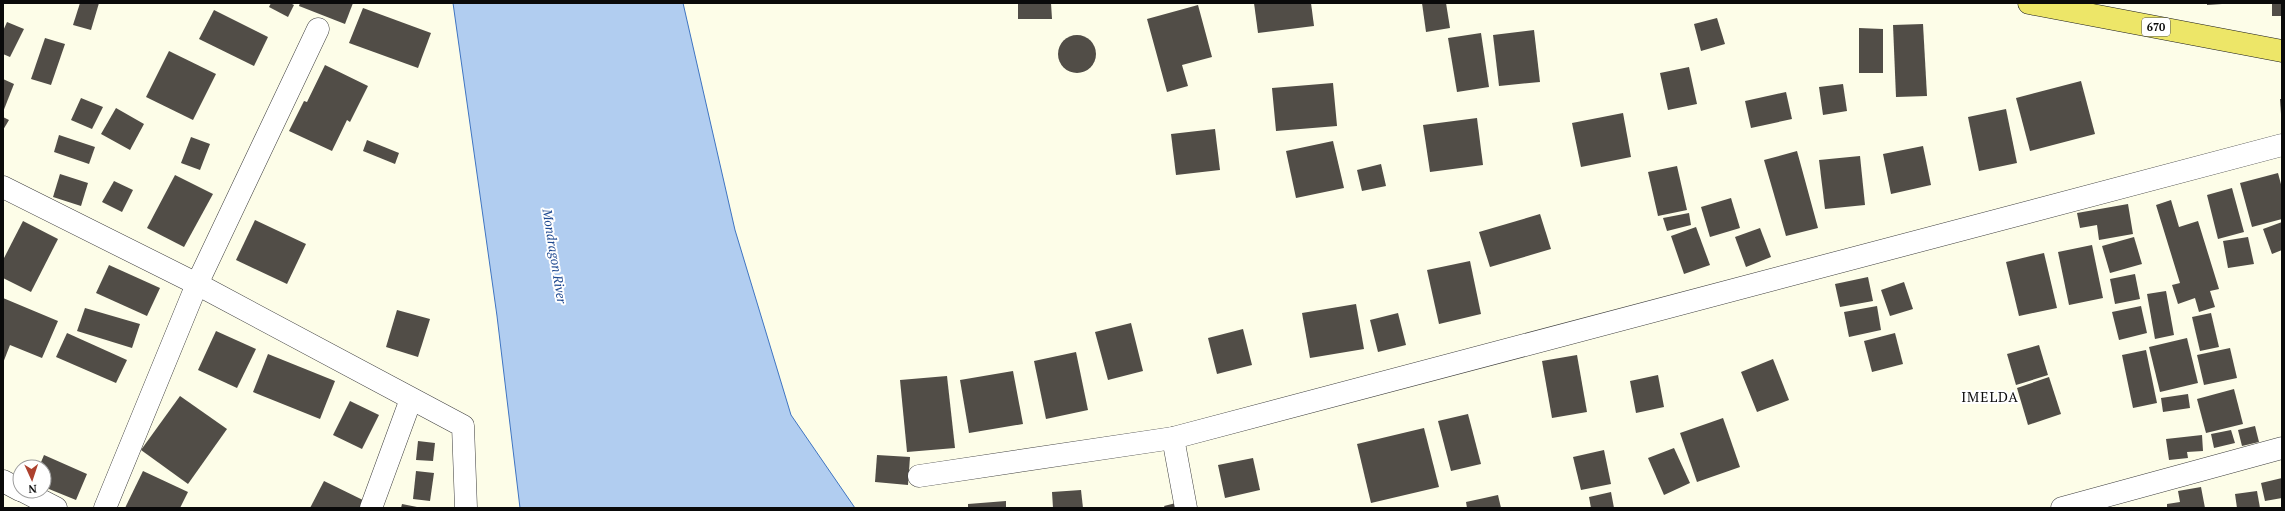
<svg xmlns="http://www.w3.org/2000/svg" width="2285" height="511" font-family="'PT Serif',serif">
  <rect width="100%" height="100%" fill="#fdfde8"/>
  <path fill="#b1cdf0" stroke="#3f74c1" d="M453 3H683L735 230 791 415 855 508H520L497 316Z"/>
  <g fill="#514d47">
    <path d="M80 3H99L91 30 73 25Z"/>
    <path d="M271 3H290L294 5 288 17 269 7Z"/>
    <path d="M300 3H353L345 24 299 6Z"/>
    <path d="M1018 3H1051L1052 19H1018Z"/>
    <path d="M1254 3H1311L1314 26 1258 33Z"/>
    <path d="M1422 3H1446L1450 28 1426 32Z"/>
    <path d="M2207 3H2222V4L2207 5Z"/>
    <rect x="2272" y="3" width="10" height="13"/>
    <path d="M1198 5 1212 57 1182 65 1188 86 1167 92 1147 19Z"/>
    <path d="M363 8 431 33 418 68 349 43Z"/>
    <path d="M214 10 268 37 254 66 199 39Z"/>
    <path d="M1717 18 1725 44 1701 51 1694 24Z"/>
    <path d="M7 22 24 29 10 57 3 54V31Z"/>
    <path d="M1923 24 1927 96 1896 97 1893 25Z"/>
    <path d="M1859 28 1883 29V73H1859Z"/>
    <path d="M1534 30 1540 82 1499 86 1493 35Z"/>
    <path d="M1481 33 1489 87 1457 92 1448 38Z"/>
    <circle cx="1077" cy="54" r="19"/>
    <path d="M45 38 65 44 51 85 31 79Z"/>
    <path d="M169 51 216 74 193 120 146 97Z"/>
    <path d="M325 65 368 86 350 122 347 120 332 151 289 131 304 101 307 102Z"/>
    <path d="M1689 67 1697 104 1668 110 1660 73Z"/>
    <path d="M3 79 14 84 3 112Z"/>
    <path d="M2081 81 2095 134 2030 151 2016 98Z"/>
    <path d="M1333 83 1337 126 1276 131 1272 88Z"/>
    <path d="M1843 84 1847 111 1823 115 1819 87Z"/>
    <path d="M1786 92 1792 119 1751 128 1745 101Z"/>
    <path d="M81 98 103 107 92 129 71 120Z"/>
    <path d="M2280 99H2282V114H2281Z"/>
    <path d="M116 108 144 124 130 150 101 134Z"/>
    <path d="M2006 109 2017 163 1979 171 1968 117Z"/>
    <path d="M1623 113 1631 157 1581 167 1572 123Z"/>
    <path d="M3 117 9 120 3 130Z"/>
    <path d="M1477 118 1483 165 1430 172 1423 125Z"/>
    <path d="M1215 129 1220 170 1176 175 1171 134Z"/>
    <path d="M59 135 95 147 89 164 54 152Z"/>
    <path d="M191 137 210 144 200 170 181 163Z"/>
    <path d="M367 140 399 153 395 164 363 151Z"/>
    <path d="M1333 141 1344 188 1296 198 1286 151Z"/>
    <path d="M1923 146 1931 185 1891 194 1883 154Z"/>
    <path d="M1797 151 1818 228 1786 236 1764 160Z"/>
    <path d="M1860 156 1865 205 1825 209 1819 160Z"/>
    <path d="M1381 164 1386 186 1362 191 1357 170Z"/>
    <path d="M1677 166 1687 210 1658 216 1648 172Z"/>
    <path d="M2278 173 2282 188V219L2252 227 2240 183Z"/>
    <path d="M60 174 88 183 81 206 53 197Z"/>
    <path d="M175 175 213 194 184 247 147 228Z"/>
    <path d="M114 181 133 190 122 212 102 202Z"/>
    <path d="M2232 188 2244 232 2218 239 2207 195Z"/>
    <path d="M1731 198 1740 228 1710 237 1701 207Z"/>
    <path d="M2171 200 2179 227 2198 221 2219 289 2210 291 2215 307 2199 312 2195 298 2178 304 2172 285 2180 283 2156 205Z"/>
    <path d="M2128 204 2133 234 2099 240 2097 225 2080 228 2077 213Z"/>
    <path d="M1689 213 1691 225 1667 231 1663 218Z"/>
    <path d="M1540 214 1551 249 1490 267 1479 232Z"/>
    <path d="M255 220 306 244 287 284 236 260Z"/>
    <path d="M23 221 58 239 31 292 3 278V260Z"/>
    <path d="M2282 222V250L2272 254 2263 229Z"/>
    <path d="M1696 227 1710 265 1684 274 1671 236Z"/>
    <path d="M1760 228 1771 257 1746 267 1735 237Z"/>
    <path d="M2134 237 2142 264 2110 273 2102 246Z"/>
    <path d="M2248 237 2254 264 2228 268 2223 241Z"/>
    <path d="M2092 245 2103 298 2069 305 2058 252Z"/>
    <path d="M2044 253 2057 308 2019 316 2006 262Z"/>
    <path d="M1470 261 1481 314 1439 324 1427 270Z"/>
    <path d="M109 265 160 288 147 316 96 293Z"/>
    <path d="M2135 274 2140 299 2115 304 2110 279Z"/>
    <path d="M1868 277 1873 301 1840 307 1835 284Z"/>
    <path d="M1904 282 1913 309 1890 316 1881 290Z"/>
    <path d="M2166 291 2174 335 2155 339 2147 294Z"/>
    <path d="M3 298 58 321 42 358 10 345 3 363Z"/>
    <path d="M1356 304 1364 349 1310 358 1302 313Z"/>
    <path d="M1877 306 1881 330 1849 337 1844 312Z"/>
    <path d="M2141 306 2147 333 2119 340 2112 312Z"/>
    <path d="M85 308 140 324 132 348 77 331Z"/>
    <path d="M397 310 430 319 418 357 386 347Z"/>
    <path d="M1398 313 1406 345 1378 352 1370 320Z"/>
    <path d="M2211 313 2219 347 2200 351 2192 317Z"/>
    <path d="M1131 323 1143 371 1108 380 1095 332Z"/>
    <path d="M1243 329 1252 365 1217 374 1208 338Z"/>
    <path d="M216 331 256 349 237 388 198 370Z"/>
    <path d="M67 333 127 360 116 383 56 357Z"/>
    <path d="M1895 333 1903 364 1872 372 1864 341Z"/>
    <path d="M2187 338 2198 383 2160 392 2149 347Z"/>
    <path d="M2039 345 2048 375 2016 385 2007 354Z"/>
    <path d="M2230 348 2237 378 2204 385 2197 355Z"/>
    <path d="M2146 350 2157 403 2133 408 2122 355Z"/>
    <path d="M1076 352 1088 410 1046 419 1034 361Z"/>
    <path d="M268 354 335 381 320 419 253 392Z"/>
    <path d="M1577 355 1587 412 1552 418 1542 361Z"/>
    <path d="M1773 359 1789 400 1757 412 1741 372Z"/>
    <path d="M1013 371 1023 424 969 433 960 380Z"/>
    <path d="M1658 375 1664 407 1636 413 1630 381Z"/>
    <path d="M947 376 955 448 907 452 900 380Z"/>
    <path d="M2049 377 2061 414 2028 425 2017 388Z"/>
    <path d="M2234 389 2243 424 2206 433 2197 399Z"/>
    <path d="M2188 394 2190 408 2163 412 2161 398Z"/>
    <path d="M180 396 227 429 188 484 141 450Z"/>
    <path d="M350 401 379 415 362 449 333 435Z"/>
    <path d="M1468 414 1481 464 1451 471 1438 421Z"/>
    <path d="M1723 418 1740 467 1697 482 1680 433Z"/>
    <path d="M2255 426 2259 442 2242 446 2238 430Z"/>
    <path d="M1424 428 1439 487 1371 503 1357 444Z"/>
    <path d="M2231 430 2235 443 2214 448 2211 434Z"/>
    <path d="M2202 435 2203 451 2187 452 2188 458 2169 460 2166 439Z"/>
    <path d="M418 441 435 443 433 461 416 460Z"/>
    <path d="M1674 448 1690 483 1664 495 1648 458Z"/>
    <path d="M1604 450 1611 484 1581 490 1573 457Z"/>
    <path d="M44 455 87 474 76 500 44 487V467H39Z"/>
    <path d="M877 455 910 457 908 485 875 482Z"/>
    <path d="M1253 458 1260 490 1225 498 1218 465Z"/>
    <path d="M143 471 188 492 180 508H125Z"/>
    <path d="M416 471 434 473 430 501 413 499Z"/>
    <path d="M2282 478V498L2265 501 2261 483Z"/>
    <path d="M324 481 367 502 364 508H310Z"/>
    <path d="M2201 487 2205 508H2167V504L2180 502 2178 491Z"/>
    <path d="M1081 490 1083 508H1053L1052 492Z"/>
    <path d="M2257 491 2260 508H2237L2235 494Z"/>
    <path d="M1611 492 1614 508H1591L1589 497Z"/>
    <path d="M1498 495 1501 508H1467L1466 502Z"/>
    <path d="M1006 501V508H968V504Z"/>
    <path d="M1180 502 1181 508H1165L1164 506Z"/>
    <path d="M402 504 417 507V508H401Z"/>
  </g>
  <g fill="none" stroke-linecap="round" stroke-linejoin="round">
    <g stroke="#3d3d3d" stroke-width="23">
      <g id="minor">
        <path d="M3 187 197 284 463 426 466 508"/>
        <path d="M1173 438 1186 508"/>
        <path d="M919 476 1173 438 2282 145"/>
        <path d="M3 481 20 490"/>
        <path d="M23 491 56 508"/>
        <path d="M105 508 197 284 318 29"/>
        <path d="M371 508 411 399"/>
        <path d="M2062 508 2282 448"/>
      </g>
    </g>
    <g stroke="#1b1b1b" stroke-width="23">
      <path id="major" d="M2029 3 2282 51"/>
    </g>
    <use href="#minor" stroke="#fff" stroke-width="22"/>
    <use href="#major" stroke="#ede668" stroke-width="22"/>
  </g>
  <g text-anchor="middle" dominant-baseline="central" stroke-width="4" stroke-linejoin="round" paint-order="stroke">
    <rect fill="#fff" stroke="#545454" stroke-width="1" x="2142" y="18" width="28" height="18" rx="3"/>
    <g font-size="11" font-weight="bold" fill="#0a0a0a">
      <text x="2156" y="27">670</text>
    </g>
    <g font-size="13" font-style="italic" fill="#1f4990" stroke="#fff">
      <text transform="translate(555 256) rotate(81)">Mondragon River</text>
    </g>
    <g font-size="14" letter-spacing="1" fill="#0a0a0a" stroke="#fff">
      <text x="1990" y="396">IMELDA</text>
    </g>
  </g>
  <rect width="2285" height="511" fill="none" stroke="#0a0a0a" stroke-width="8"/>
  <g transform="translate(32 479) rotate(177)"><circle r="19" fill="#ffffff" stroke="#9d9d9d"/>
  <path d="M0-3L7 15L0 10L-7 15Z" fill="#ad412e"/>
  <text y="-6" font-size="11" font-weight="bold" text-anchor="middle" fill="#0a0a0a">N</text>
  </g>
</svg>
